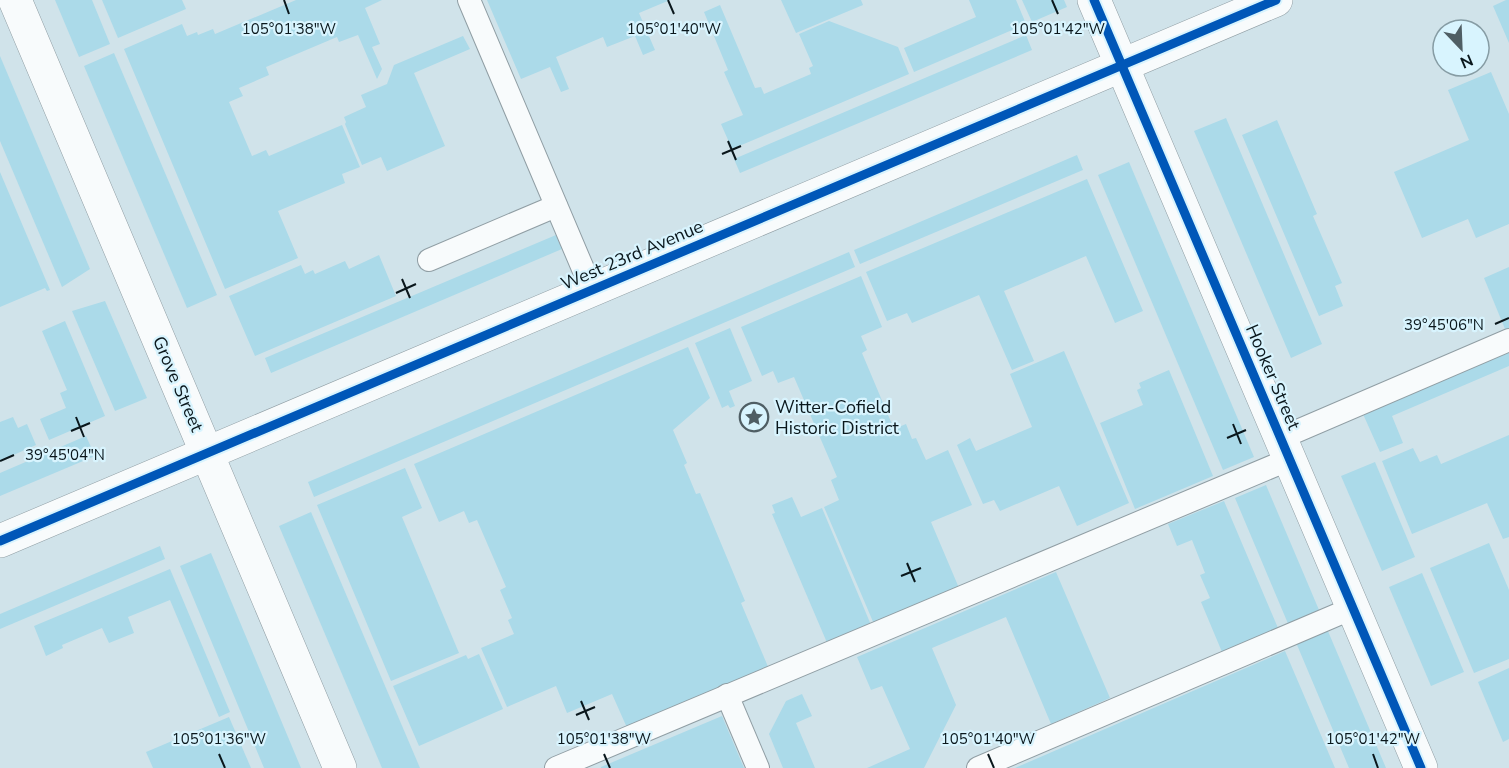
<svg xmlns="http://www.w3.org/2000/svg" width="1509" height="768" font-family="'Nunito Sans',sans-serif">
  <rect width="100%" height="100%" fill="#d0e3ea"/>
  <g fill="#abdae9">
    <path d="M55 0H92L110 44 79 57Z"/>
    <path d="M102 0H182L186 9 118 38Z"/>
    <path d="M296 0H382L365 8 380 44 372 47 382 69 377 79 358 35 339 42 337 37 266 67 269 75 239 88 243 96 229 102 252 156 266 150 269 156 342 125 360 167 342 174 345 183 278 211 298 258 225 289 124 49 182 24 187 36 197 32 198 35 213 29 215 34Z"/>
    <path d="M487 0H670L639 13 655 50 643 55 635 36 607 47 603 37 556 57 569 89 561 92 550 67 521 79Z"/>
    <path d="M781 0H861L863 5 796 33Z"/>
    <path d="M969 0H1016L1026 24 914 72 904 48 976 17Z"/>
    <path d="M1022 0H1064L1067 7 1032 22Z"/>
    <path d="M1506 0H1509V43L1493 6Z"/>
    <path d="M720 5 755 88 761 87 764 94 811 74 809 68 813 66 799 34 829 21 898 47 909 74 732 149 721 124 743 115 724 72 728 70 704 12Z"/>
    <path d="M1026 35 1032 50 740 173 734 159Z"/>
    <path d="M463 36 470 49 414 73 445 146 387 171 381 157 362 165 345 124 346 122 344 117 366 107 361 95 387 84 394 65Z"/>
    <path d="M114 53 217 295 187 308 84 66Z"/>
    <path d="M0 56 90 269 62 287 0 141Z"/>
    <path d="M1491 72 1509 114V224L1476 238 1468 219 1422 238 1394 172 1469 140 1448 90Z"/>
    <path d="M1226 118 1322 344 1291 358 1194 131Z"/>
    <path d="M1277 120 1317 214 1313 216 1342 283 1335 286 1343 306 1319 316 1242 135Z"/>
    <path d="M1077 155 1083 170 860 264 854 250Z"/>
    <path d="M1129 162 1254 457 1223 470 1098 175Z"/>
    <path d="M0 172 50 290 47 291 45 288 0 307Z"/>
    <path d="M1087 179 1143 311 1115 323 1086 256 1004 291 1034 361 1012 370 979 295 912 323 907 313 887 321 866 272Z"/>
    <path d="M556 235 562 249 271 373 265 358Z"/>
    <path d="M849 252 855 267 314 497 308 482Z"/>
    <path d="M379 255 396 296 255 356 229 296 301 265 305 274 313 270 315 274 345 261 349 269Z"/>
    <path d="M1509 267V328L1505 329 1484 278Z"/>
    <path d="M861 276 882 327 861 336 867 350 862 353 894 429 906 424 912 439 916 438 926 460 948 450 972 505 931 522 959 588 874 624 824 507 839 500 831 480 837 477 794 377 778 383 773 371 762 376 741 327Z"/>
    <path d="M105 301 147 398 115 411 72 311Z"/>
    <path d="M65 321 105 416 49 440 40 419 66 408 60 393 67 390 42 331Z"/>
    <path d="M730 328 752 381 729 391 735 406 730 408 728 405 722 408 695 343Z"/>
    <path d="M688 347 710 398 673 430 687 463 684 465 696 494 700 493 745 601 741 603 769 669 628 730 612 694 567 713 556 686 507 707 481 648 514 634 508 620 512 618 500 590 506 587 477 520 469 523 464 511 439 522 414 464Z"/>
    <path d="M1064 351 1129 503 1077 526 1059 486 1000 511 994 500 983 504 957 445 970 438 976 451 1032 427 1010 374Z"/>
    <path d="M1509 352V366L1392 416 1403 443 1380 452 1363 414Z"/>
    <path d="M1169 370 1213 476 1135 509 1100 423 1143 405 1137 390 1141 388 1139 383Z"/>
    <path d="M13 417 18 428 27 424 36 445 0 461V422Z"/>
    <path d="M1509 435V537L1503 539 1487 503 1412 534 1382 461 1413 448 1420 462 1437 455 1441 464Z"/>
    <path d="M86 436 95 456 0 496V473Z"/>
    <path d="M1375 462 1415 557 1382 571 1341 476Z"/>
    <path d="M405 468 422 508 402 517 459 653 391 681 317 505Z"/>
    <path d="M1266 485 1386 768H1349L1235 498Z"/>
    <path d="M792 497 801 517 822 508 871 625 828 645 772 514 775 513 772 505Z"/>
    <path d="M1224 501 1278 628 1222 652 1201 602 1210 598 1200 575 1205 573 1192 540 1177 546 1168 524Z"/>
    <path d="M311 512 420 768H382L279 526Z"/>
    <path d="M1489 543 1509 590V659L1474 673 1430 568Z"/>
    <path d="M160 546 165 559 0 629V614Z"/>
    <path d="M211 553 301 768H264L180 566Z"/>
    <path d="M170 569 230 712 219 717 170 600 128 617 134 633 109 643 102 628 62 645 63 648 46 656 34 626Z"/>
    <path d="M1056 572 1110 698 1051 724 1006 617 932 648 956 705 924 768H867L910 749 882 686 871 690 857 657Z"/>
    <path d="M1422 573 1464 672 1431 686 1389 587Z"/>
    <path d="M1285 651 1335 768H1015Z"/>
    <path d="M479 654 503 709 419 746 393 686 466 655 468 659Z"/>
    <path d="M1509 668V739L1503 742 1478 682Z"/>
    <path d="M802 694 812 716 796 723 815 768H783L769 734 786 701Z"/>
    <path d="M722 716 744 768H601V767Z"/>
    <path d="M229 717 251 768H153L146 752Z"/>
  </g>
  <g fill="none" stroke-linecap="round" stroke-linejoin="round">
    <g stroke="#909ea4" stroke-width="24">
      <g id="lane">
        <path d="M469 0 592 290"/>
        <path d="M429 260 556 206"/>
        <path d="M1281 438 1509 340"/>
        <path d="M727 695 758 768"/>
        <path d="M556 768 1290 459"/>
        <path d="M978 768 1353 608"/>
      </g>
    </g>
    <g stroke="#909ea4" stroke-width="34">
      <g id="street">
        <path d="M15 0 340 768"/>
        <path d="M1094 0 1421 768"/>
      </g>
    </g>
    <g stroke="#909ea4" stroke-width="34">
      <path id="secondary" d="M0 541 1276 0"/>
    </g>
    <use href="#lane" stroke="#f8fbfc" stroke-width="22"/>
    <use href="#street" stroke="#f8fbfc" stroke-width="33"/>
    <use href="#secondary" stroke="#f8fbfc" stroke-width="33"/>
    <g stroke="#d8f4fe" stroke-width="13">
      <g id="cycleway">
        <path d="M1094 0 1421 768"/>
        <path d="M0 541 1276 0"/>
      </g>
    </g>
    <use href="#cycleway" stroke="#0057b8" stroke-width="9"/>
  </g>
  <path fill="none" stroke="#0a171c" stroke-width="2" d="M284 0 289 14M668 0 674 14M1052 0 1058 14M728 141 736 160M722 154 741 146M402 279 410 298M396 293 416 284M1495 324 1509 318M76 417 84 437M1233 424 1241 444M71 431 90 423M1227 438 1246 430M0 461 14 455M907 563 915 582M901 576 921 568M581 701 589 720M576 715 595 707M219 754 225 768M604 754 610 768M988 754 994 768M1373 754 1378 768"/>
  <defs>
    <g id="sight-ring" transform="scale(1.5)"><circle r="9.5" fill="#d8f4fe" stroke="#4f5e64" stroke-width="1.5"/><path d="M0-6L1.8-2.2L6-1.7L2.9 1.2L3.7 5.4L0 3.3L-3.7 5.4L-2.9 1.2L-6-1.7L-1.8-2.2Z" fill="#4f5e64"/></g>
  </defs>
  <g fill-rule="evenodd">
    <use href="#sight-ring" x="754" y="417"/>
  </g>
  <g text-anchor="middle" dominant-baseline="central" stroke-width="4.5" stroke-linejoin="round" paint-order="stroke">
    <g font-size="18" fill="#0a171c" stroke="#d8f4fe">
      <text transform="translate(632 255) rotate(-23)">West 23rd Avenue</text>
      <text transform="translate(1273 377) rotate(67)">Hooker Street</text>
      <text transform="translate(178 384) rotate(67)">Grove Street</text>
    </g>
    <g font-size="18" fill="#0a171c" stroke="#d8f4fe" text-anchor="start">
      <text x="775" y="407">Witter-Cofield<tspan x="775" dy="21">Historic District</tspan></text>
    </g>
  </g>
  <g font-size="15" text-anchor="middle" fill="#0a171c" stroke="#d8f4fe" stroke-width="4.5" stroke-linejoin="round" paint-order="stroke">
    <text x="289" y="34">105°01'38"W</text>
    <text x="674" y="34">105°01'40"W</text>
    <text x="1058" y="34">105°01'42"W</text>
    <text x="1444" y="330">39°45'06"N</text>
    <text x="65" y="460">39°45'04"N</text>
    <text x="219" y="744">105°01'36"W</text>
    <text x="604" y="744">105°01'38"W</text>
    <text x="988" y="744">105°01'40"W</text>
    <text x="1373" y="744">105°01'42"W</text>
  </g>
  <g transform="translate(1461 48) rotate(157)"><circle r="28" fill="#d8f4fe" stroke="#869ca4" stroke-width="1.5"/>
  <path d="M0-4.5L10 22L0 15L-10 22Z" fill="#4f5e64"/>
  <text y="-9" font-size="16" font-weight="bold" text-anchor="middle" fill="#0a171c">N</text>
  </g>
</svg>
